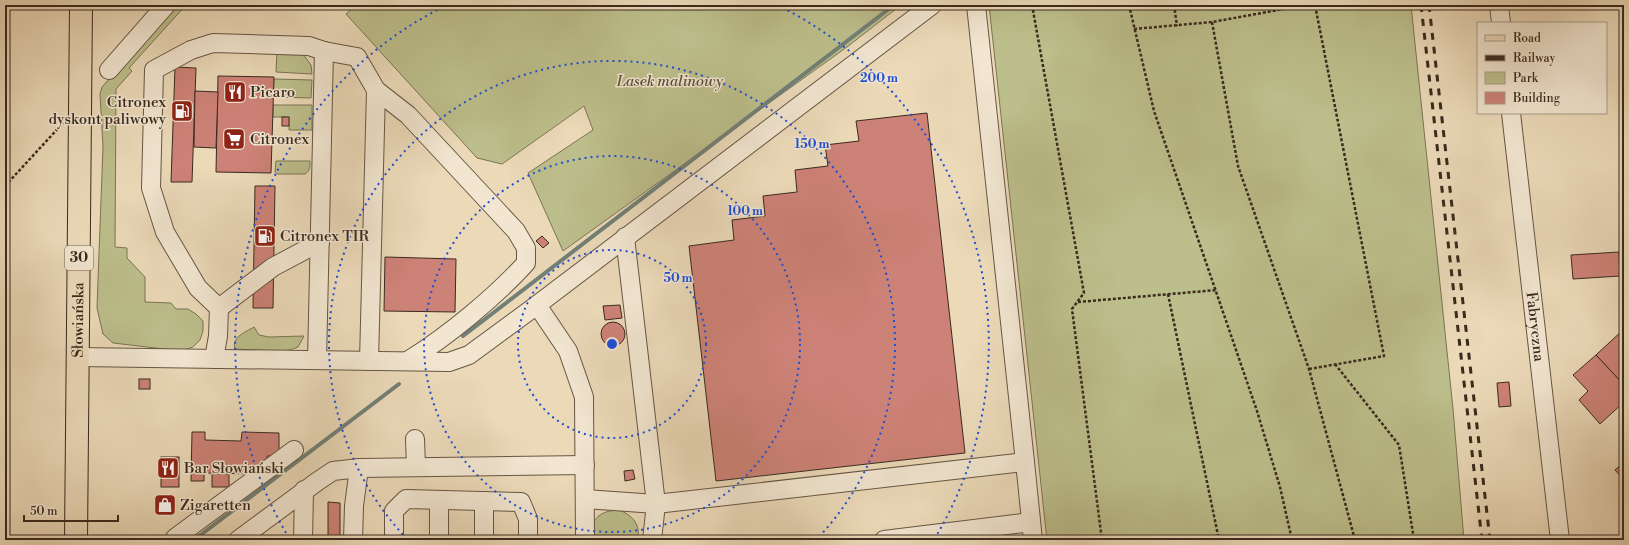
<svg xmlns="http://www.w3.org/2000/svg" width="1629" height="545" font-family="'Libre Bodoni',serif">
  <rect width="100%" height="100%" fill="#ebd9b8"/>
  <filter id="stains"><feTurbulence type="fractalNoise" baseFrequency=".005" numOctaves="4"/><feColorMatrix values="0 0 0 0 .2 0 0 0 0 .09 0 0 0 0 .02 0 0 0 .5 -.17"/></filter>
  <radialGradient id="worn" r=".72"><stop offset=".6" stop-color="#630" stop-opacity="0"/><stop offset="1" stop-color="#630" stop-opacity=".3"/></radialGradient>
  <g fill="#bcbe8b" stroke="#7b7454">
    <path d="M175 5H186L129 68 132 71 116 89 115 247 127 248V258L145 277V302L171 303 176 309H188L196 314 203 321V331L200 340 193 347 181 351 113 343 103 334 97 308 103 146 100 94 102 87Z"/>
    <path d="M357 5H901L847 47 563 251 528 173 593 130 584 106 502 164 477 158 346 14Z"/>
    <path d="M989 5H1411L1453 409 1464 540H1047Z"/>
    <path d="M277 50 303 54 311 65 312 74 276 72Z"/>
    <path d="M274 79 312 80 311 98 273 97Z"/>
    <path d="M273 105H312V130H289V117H273Z"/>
    <path d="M276 161H310C310 167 310 171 305 174H277L275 172Z"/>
    <path d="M254 327 259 335 269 337 304 336 298 347 290 350 277 351 235 349C231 337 246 332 254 327Z"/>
    <path d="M619 510C632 515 642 525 637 540H591C591 519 598 511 619 510Z"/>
  </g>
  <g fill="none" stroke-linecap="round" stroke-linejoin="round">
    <g stroke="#728077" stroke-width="4">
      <path d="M463 336 894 5"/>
      <path d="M194 540 399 384"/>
    </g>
  </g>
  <g fill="#cd8277" stroke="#3a2a1e">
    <path d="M175 67 196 68 192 182H171Z"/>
    <path d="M218 76 274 77 271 173 216 172Z"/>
    <path d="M195 91 218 92 216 148 194 147Z"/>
    <path d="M927 113 965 453 716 481 689 246 734 240 732 220 765 216 763 196 797 192 795 170 828 166 825 145 859 141 856 121Z"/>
    <rect x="282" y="117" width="7" height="9"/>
    <path d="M255 186H275L273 308H253Z"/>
    <path d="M542 236 549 243 543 248 536 241Z"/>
    <path d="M1619 252 1620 276 1573 279 1571 255Z"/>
    <path d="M385 257 456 259 455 312 384 311Z"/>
    <path d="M620 305 622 318 605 320 603 306Z"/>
    <circle cx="613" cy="334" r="12"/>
    <path d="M1624 329V385L1596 355Z"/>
    <path d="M1596 355 1624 385V402L1600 424 1579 400 1588 391 1573 375Z"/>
    <rect x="139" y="379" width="11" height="10"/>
    <path d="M1509 382 1511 406 1499 407 1497 383Z"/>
    <path d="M192 432H205V440L241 441 242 432 279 433V456H267V466H254V474L204 473V481H191Z"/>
    <rect x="161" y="457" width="18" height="30"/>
    <path d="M1624 462V480L1615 470Z"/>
    <path d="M633 470 635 479 625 481 624 471Z"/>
    <rect x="212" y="474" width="17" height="13"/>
    <path d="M160 499 170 500V511H159Z"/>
    <path d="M328 502 340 503V540H328Z"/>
  </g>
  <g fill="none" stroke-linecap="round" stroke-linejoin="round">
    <g stroke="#665644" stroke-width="20">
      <g id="minor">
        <path d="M976 5 1025 462"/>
        <path d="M1499 5 1501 23"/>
        <path d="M109 70 166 5"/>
        <path d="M376 90 408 115 516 231 526 248V263C495 297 448 336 409 360"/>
        <path id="s1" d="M1511 113 1560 540"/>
        <path d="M625 237 656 504 652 540"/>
        <path d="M537 305 932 5"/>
        <path d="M219 308 198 288 165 232 151 188 154 70 191 50 213 43 309 46 324 51"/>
        <path d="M78 357 449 362 469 355 537 305 568 351 584 397 585 540"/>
        <path d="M214 359 218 336 219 308 273 267 320 242"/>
        <path d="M317 360 324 51 357 57 376 90 369 361"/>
        <path d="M415 439 416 467"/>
        <path d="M585 499 656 504 1025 462 1033 540"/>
        <path d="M175 538 294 450"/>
        <path d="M238 540 318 481 333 471 359 468 585 465"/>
        <path d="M303 540 304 490"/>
        <path d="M353 540 354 506 359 468"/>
        <path d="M394 540V511L406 499 521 502 528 519V540"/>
        <path d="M439 540V500"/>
        <path d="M484 540V501"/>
        <path d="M884 540 1031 522"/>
      </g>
    </g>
    <g stroke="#3a2a1e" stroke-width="24">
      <g id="major">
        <path id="s2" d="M76 540 81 5"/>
      </g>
    </g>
    <g stroke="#3a2a1e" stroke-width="2.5" stroke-dasharray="3 2" stroke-linecap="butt">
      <path d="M1032 5 1084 293 1072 309 1102 540"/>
      <path d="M1129 5 1154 111 1257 411 1280 487 1292 540"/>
      <path d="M1174 5 1177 26"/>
      <path d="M1212 22 1238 166 1309 369 1355 540"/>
      <path d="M1134 29 1212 22 1306 5"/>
      <path d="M5 186 63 123"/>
      <path d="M1168 294 1219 540"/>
      <path d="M1078 302 1217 290"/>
      <path d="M1335 364 1399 445 1414 540"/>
      <path d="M1309 369 1384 356 1315 5"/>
    </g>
    <use href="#minor" stroke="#f2e6d1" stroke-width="18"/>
    <use href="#major" stroke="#ebd9b8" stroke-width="22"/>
    <g stroke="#3a2a1e" stroke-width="3" stroke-dasharray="7 7" stroke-linecap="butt">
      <path d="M1421 5 1482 540"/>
      <path d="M1429 5 1490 540"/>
    </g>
  </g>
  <g fill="none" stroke="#1d4ed8" stroke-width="2" stroke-dasharray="2 4">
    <circle cx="612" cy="344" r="94"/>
    <circle cx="612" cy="344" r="188"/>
    <path d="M407 539A283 283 0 1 1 817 539"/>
    <path d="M289 538A377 377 0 0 1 447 5M777 5A377 377 0 0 1 935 538"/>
  </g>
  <defs>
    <g id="restaurant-square" transform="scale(1.15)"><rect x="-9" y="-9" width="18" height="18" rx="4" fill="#8f2418" stroke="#f2e6d1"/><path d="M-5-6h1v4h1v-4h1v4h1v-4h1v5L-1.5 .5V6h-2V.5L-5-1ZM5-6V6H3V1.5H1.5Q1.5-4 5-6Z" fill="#fff"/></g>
    <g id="fuel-square" transform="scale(1.15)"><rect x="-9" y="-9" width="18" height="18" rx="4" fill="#8f2418" stroke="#f2e6d1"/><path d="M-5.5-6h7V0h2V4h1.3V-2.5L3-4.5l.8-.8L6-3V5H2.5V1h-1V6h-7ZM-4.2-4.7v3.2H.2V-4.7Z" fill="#fff"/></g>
    <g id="supermarket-square" transform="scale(1.15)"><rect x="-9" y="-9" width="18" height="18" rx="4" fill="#8f2418" stroke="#f2e6d1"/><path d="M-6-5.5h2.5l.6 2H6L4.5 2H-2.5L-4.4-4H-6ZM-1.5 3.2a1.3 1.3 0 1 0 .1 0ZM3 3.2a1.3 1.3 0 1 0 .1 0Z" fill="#fff"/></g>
    <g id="shop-square" transform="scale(1.15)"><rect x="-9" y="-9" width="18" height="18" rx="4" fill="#8f2418" stroke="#f2e6d1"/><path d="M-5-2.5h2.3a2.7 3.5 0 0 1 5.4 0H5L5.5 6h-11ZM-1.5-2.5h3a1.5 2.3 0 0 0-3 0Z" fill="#fff"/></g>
  </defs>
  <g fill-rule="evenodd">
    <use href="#restaurant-square" x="235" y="92"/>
    <use href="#fuel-square" x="182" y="111"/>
    <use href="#supermarket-square" x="234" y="139"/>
    <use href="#fuel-square" x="265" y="236"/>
    <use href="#restaurant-square" x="168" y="468"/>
    <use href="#shop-square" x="165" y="505"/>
  </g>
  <g text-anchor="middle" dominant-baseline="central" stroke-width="3" stroke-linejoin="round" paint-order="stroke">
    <rect fill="#f2e6d1" stroke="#716254" stroke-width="1" x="65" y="246" width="28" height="24" rx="3"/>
    <g font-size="14" font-weight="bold" fill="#3a2a1e">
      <text x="79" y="258">30</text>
    </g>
    <g font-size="15" font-style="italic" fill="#5a4f39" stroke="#f2e6d1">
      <text x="670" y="81">Lasek malinowy</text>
    </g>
    <g font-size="15" fill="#3a2a1e" stroke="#f2e6d1" text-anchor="start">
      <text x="250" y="92">Picaro</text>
      <text x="166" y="102" text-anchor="end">Citronex<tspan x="166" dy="17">dyskont paliwowy</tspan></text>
      <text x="250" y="139">Citronex</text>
      <text x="280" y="236">Citronex TIR</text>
      <text x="184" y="468">Bar Słowiański</text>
      <text x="180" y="505">Zigaretten</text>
    </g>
    <g font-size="15" fill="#3a2a1e" stroke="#f2e6d1">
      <text stroke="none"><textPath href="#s2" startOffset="220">Słowiańska</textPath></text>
      <text stroke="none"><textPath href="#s1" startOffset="215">Fabryczna</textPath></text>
    </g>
  </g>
  <circle cx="612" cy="344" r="6" fill="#1d4ed8" stroke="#f2e6d1" stroke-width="2"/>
  <g font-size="12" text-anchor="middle" font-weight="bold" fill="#1d4ed8" stroke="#f2e6d1" stroke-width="3" stroke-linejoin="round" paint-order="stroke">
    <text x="879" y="82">200 m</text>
    <text x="812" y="148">150 m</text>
    <text x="745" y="215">100 m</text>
    <text x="678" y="282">50 m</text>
  </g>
  <rect width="1629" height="545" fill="none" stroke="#ebd9b8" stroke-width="20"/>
  <rect x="6" y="6" width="1617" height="533" fill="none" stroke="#3a2a1e" stroke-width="2"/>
  <rect x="10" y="10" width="1609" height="525" fill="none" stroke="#3a2a1e"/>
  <rect x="1477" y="22" width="130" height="92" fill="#f2e6d1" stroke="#a89b89"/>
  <rect x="1485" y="35" width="20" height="6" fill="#ebd9b8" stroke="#a89b89"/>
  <text x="1513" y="42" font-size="12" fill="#3a2a1e">Road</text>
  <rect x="1485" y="55" width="20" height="6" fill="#3a2a1e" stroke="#a89b89"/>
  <text x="1513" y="62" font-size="12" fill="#3a2a1e">Railway</text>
  <rect x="1485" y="72" width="20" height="12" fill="#bcbe8b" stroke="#a89b89"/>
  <text x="1513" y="82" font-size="12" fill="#3a2a1e">Park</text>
  <rect x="1485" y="92" width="20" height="12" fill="#cd8277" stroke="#a89b89"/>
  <text x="1513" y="102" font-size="12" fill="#3a2a1e">Building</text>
  <path d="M24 515v6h94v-6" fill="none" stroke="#3a2a1e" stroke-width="2"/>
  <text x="30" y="515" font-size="12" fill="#3a2a1e" stroke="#f2e6d1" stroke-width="3" paint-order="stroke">50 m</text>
  <rect width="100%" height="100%" filter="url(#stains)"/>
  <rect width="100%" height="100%" fill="url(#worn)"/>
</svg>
